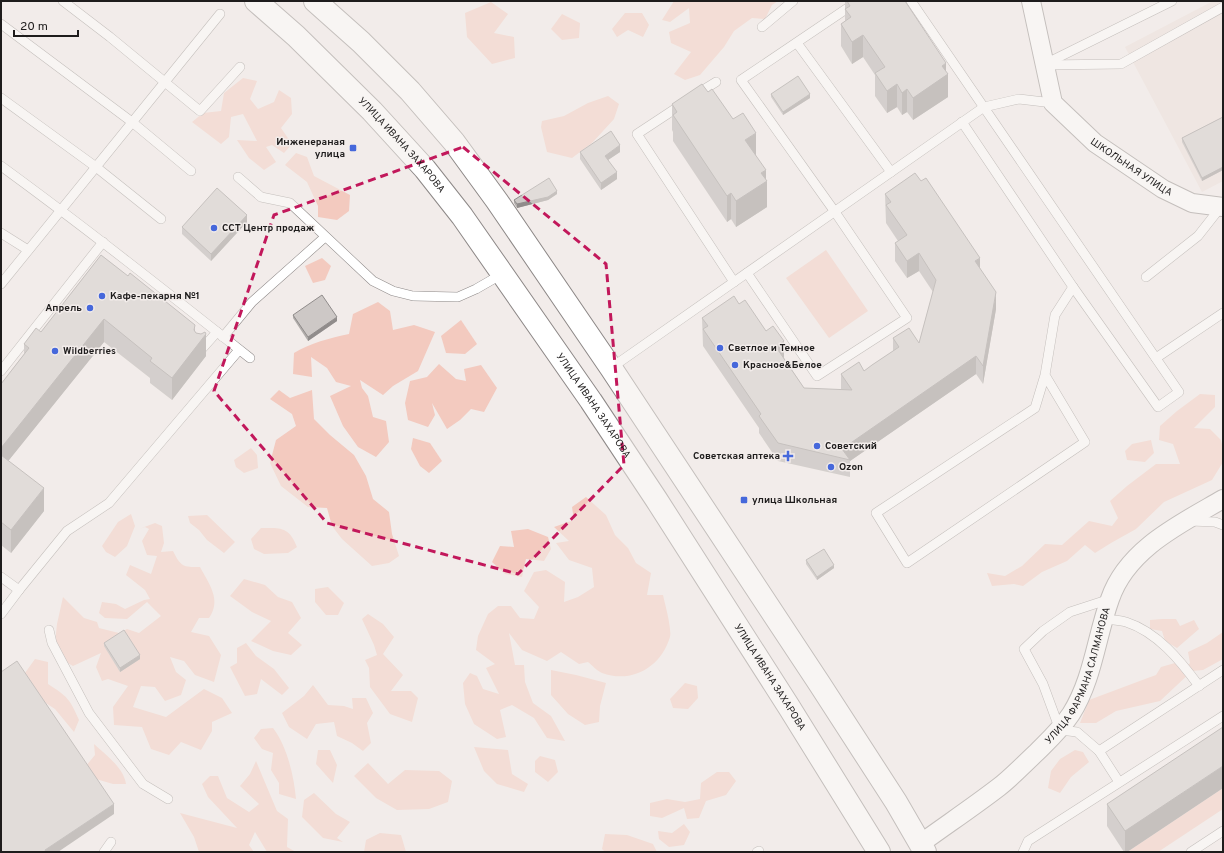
<svg xmlns="http://www.w3.org/2000/svg" width="1224" height="853" font-family="Overpass,sans-serif">
  <rect width="100%" height="100%" fill="#f2ecea"/>
  <path fill="#ebddd9" d="M1213 1H1223V181L1202 192 1125 47Z"/>
  <g fill="#f3cabf">
    <path d="M674 1H778L772 5 765 19 752 18 734 31 724 47 700 75 685 80 674 74 691 52 671 43 669 32 690 23 689 8 670 22 662 20Z"/>
    <path d="M491 2 508 14 494 33 514 37 515 58 492 64 467 37 465 13Z"/>
    <path d="M625 13H642L649 25 643 37 628 30 617 37 612 29Z"/>
    <path d="M562 14 580 23 579 38 562 40 551 29Z"/>
    <path d="M243 78 257 81 250 99 258 109 274 102 279 90 291 98 292 114 281 128 292 144 284 153 272 145 266 147 276 162 264 170 249 158 237 140 257 141 243 114 231 117 229 137 221 144 192 122 203 113 221 111 224 93Z"/>
    <path d="M608 96 619 104 614 119 592 143 572 158 547 152 541 127 542 121 564 116 588 103Z"/>
    <path d="M296 153 307 157 314 176 350 195 349 211 337 220 318 217V206L307 182 285 165Z"/>
    <path d="M826 250 868 311 829 338 786 278Z"/>
    <path d="M322 258 331 266 325 280 313 283 305 266Z"/>
    <path d="M378 302 390 311 393 330 414 325 435 332 418 371 393 386 383 395 360 380 362 388 368 396 373 417 386 421 389 442 376 457 358 447 343 426 330 396 351 386 336 382 327 368 311 357 312 377 293 374 294 353C310 343 330 338 349 334L353 314Z"/>
    <path d="M461 320 477 344 465 354 446 353 441 336Z"/>
    <path d="M439 364 456 379 466 381 464 369 481 365 497 388 484 412 471 409 460 420 447 429 432 403 435 415 428 427 408 420 405 403 410 381 427 377Z"/>
    <path d="M279 390 290 398 312 390 314 419 330 435 354 455 366 476 373 499 389 512 392 534 399 556 389 563 372 566 342 539 332 526 327 508 308 507 281 486 270 463 276 440 296 426 292 414 270 399Z"/>
    <path d="M1200 394 1215 395V407L1194 428 1210 429 1221 440 1223 449V462L1212 480 1164 502 1136 529 1111 543 1095 553 1085 545 1067 561 1042 572 1023 586 1014 584 992 586 987 573 1005 576 1022 566 1045 544 1062 545 1089 521 1112 526 1118 518 1110 501 1127 486 1156 464H1180L1173 444 1159 440 1160 426 1177 411Z"/>
    <path d="M413 438 430 443 442 461 429 473 420 466 411 449Z"/>
    <path d="M1151 440 1154 453 1145 462 1127 460 1125 451 1132 444Z"/>
    <path d="M251 448 257 455 258 468 244 473 236 467 234 460Z"/>
    <path d="M586 497 606 515 615 535 628 548 636 563 651 573 647 595H663C665 604 672 629 670 637 661 667 632 684 602 673 597 671 592 665 588 662L579 664 561 652 547 661 522 650 509 633 515 665H524L525 682 533 703 551 716 565 741 547 738 534 718 512 705 500 710 506 737 497 739 474 724 465 704 463 683 470 673 477 676 483 689 499 694 486 668 495 664 476 650 478 636 488 614 498 606H511L520 618 534 619 539 607 524 591 534 572 546 570 565 582 564 602 578 597 594 587 592 568 569 560 556 543 569 541 554 527 574 520 572 507Z"/>
    <path d="M131 514 135 526 127 546 115 557 106 552 102 546 118 522Z"/>
    <path d="M207 515 235 542 224 553 207 540 199 530 190 523 188 516Z"/>
    <path d="M155 523 162 526 164 543 161 552 173 551C181 567 183 567 200 567 209 584 222 600 209 618H199L191 632 209 636 221 655 214 682 195 675 184 661 170 657 176 672 186 680 181 695 165 701 155 687 141 686 133 707 166 717 204 689 222 698 232 713 212 722V731L201 750 181 742 169 755 151 749 142 727 114 725 113 707 128 686 108 679 102 681 96 667 101 653 73 666 59 658 55 643 57 624 63 597 84 618 97 622 99 628 119 633 127 629 139 633 161 616 147 602 127 619 105 618 99 613 102 602 116 604 125 609 144 600 150 599 145 590 126 575 130 565 151 574 157 556 147 555 142 541 149 529 145 527 139 529Z"/>
    <path d="M261 528C280 528 289 526 297 547L288 553 264 554 254 549 251 539Z"/>
    <path d="M528 529 548 537 551 549 544 561 526 559 522 577 505 574 492 562 500 546 514 547 511 531Z"/>
    <path d="M244 579 265 585 278 597 292 602 301 618 288 633 302 645 291 655 273 651 251 641 271 621 252 612 230 596Z"/>
    <path d="M328 587 344 603 338 615H326L315 602V589Z"/>
    <path d="M368 614 383 624 394 637 383 654 403 675 391 691H411L418 698 412 722 390 714 370 687 369 668 365 660 377 655 374 645 362 619Z"/>
    <path d="M1162 619H1176L1180 626 1194 620 1199 629 1177 648 1165 641 1162 631 1150 629V620Z"/>
    <path d="M1223 632V659L1203 670 1192 671 1160 701 1116 711 1096 723H1080L1089 700 1145 679 1156 675 1161 667 1175 663 1183 670 1190 663 1188 652 1207 643Z"/>
    <path d="M246 643 256 656 274 669 289 688 282 695 261 679 257 694 245 696 230 667 237 663V648Z"/>
    <path d="M35 659 48 662V684C67 696 70 699 79 720L74 732 55 709 41 700 25 673Z"/>
    <path d="M551 670 576 675 606 683 600 706 599 722 585 725 568 714 551 695Z"/>
    <path d="M685 683 697 686 698 698 688 709 673 708 670 699Z"/>
    <path d="M313 685 328 705 344 706 353 709 352 698H366L373 713 367 723 371 743 363 751 352 743 337 736 334 722 316 724 307 739 289 727 282 713 304 696Z"/>
    <path d="M273 728C287 746 294 776 296 799L279 794V783L271 770 273 753 262 749 254 738 261 729Z"/>
    <path d="M94 744C105 754 124 768 126 784H113L89 777 85 767 95 755Z"/>
    <path d="M474 747 508 750 512 774 528 784 524 792 497 784 484 771Z"/>
    <path d="M318 750H330L337 765 333 783 316 764Z"/>
    <path d="M1075 750 1083 752 1089 762 1071 777 1060 793 1048 788 1051 771 1060 759Z"/>
    <path d="M540 756 555 760 558 772 548 782 535 772V761Z"/>
    <path d="M256 761 277 811 288 819 287 847 296 852H267L255 832 249 845 254 852H199L194 837 180 813 237 828 208 797 202 784 210 776H218L227 798 249 812 259 804 240 786 250 774Z"/>
    <path d="M368 763 388 784 405 770 439 771 452 781 448 802 429 809 397 810 376 798 354 776Z"/>
    <path d="M717 772H729L736 781 726 795 706 801 699 818 687 819 684 808 662 818 650 816V803L667 799 685 802 700 799 701 783Z"/>
    <path d="M1223 788V809L1158 852H1127Z"/>
    <path d="M314 793 336 814 350 822 337 838 343 842 323 838 302 817 304 800Z"/>
    <path d="M684 824 690 832 684 845 669 847 659 839 658 831 672 833Z"/>
    <path d="M380 833 401 835 406 852H364L366 840Z"/>
    <path d="M605 834 627 835 653 844 657 852H605L602 849Z"/>
  </g>
  <g fill="none" stroke-linecap="round" stroke-linejoin="round">
    <g stroke="#8d8887" stroke-width="10">
      <g id="lane">
        <path d="M63 1 110 37 200 111 240 67"/>
        <path d="M911 1 1179 392 1158 407 1073 287 962 122"/>
        <path d="M1 24 132 122 191 171"/>
        <path d="M762 27 793 1"/>
        <path d="M797 43 891 172"/>
        <path d="M1047 63 1172 1"/>
        <path d="M1044 65 1121 64 1223 7"/>
        <path d="M695 95 716 82"/>
        <path d="M1 98 96 167 161 219"/>
        <path d="M681 105 637 134 734 282"/>
        <path d="M1 166C86 228 168 293 250 358"/>
        <path d="M238 177 261 197 290 203 373 281 393 291 413 296 458 297 476 289 502 274"/>
        <path d="M1 233 28 250"/>
        <path d="M747 273 817 376 907 318 835 212 741 80 858 1"/>
        <path d="M1146 277 1198 236 1220 208"/>
        <path d="M1 284 220 14"/>
        <path d="M223 337 252 302 325 237"/>
        <path d="M200 351 217 332"/>
        <path d="M1156 358 1223 313"/>
        <path d="M611 368 984 107 1019 99 1053 103"/>
        <path d="M1 371 103 242"/>
        <path d="M1045 375 1085 442 907 563 876 513 1035 408 1045 375 1055 315 1073 287"/>
        <path d="M1191 521 1215 522 1223 525"/>
        <path d="M1 577 19 590 67 531 109 503 239 350"/>
        <path d="M1110 599 1070 612 1043 631 1024 649 1043 684 1060 730 1077 732 1099 751 1119 782"/>
        <path d="M1 614 19 590"/>
        <path d="M1104 619C1111 620 1119 620 1126 622 1157 632 1180 660 1199 686"/>
        <path d="M49 630 52 643 89 713 143 784 168 799"/>
        <path d="M1099 751 1223 670"/>
        <path d="M104 852 111 842"/>
        <path d="M757 852 759 851"/>
        <path d="M1023 852 1028 841 1223 716"/>
        <path d="M1191 852 1223 831"/>
      </g>
    </g>
    <g stroke="#8d8887" stroke-width="20">
      <g id="street">
        <path id="s1" d="M1031 1 1053 103 1095 143 1163 189 1192 203 1223 207"/>
        <path id="s2" d="M920 844C946 825 973 807 999 787 1012 777 1024 764 1037 752 1049 740 1061 729 1071 714 1093 679 1096 638 1110 599 1127 549 1180 524 1223 499"/>
      </g>
    </g>
    <g stroke="#8d8887" stroke-width="24">
      <g id="secondary">
        <path id="s3" d="M256 1 296 36 372 111 425 169 462 216 591 401 656 499 789 707 879 852"/>
        <path d="M315 1 361 42 410 91 454 142 497 201 611 368 819 683 896 802 925 852"/>
      </g>
    </g>
    <use href="#lane" stroke="#fff" stroke-width="9"/>
    <use href="#street" stroke="#fff" stroke-width="18"/>
    <use href="#secondary" stroke="#fff" stroke-width="22"/>
  </g>
  <g fill="#b0acaa">
    <path d="M845 1H905L946 72 948 97 913 120 907 112 902 115 897 107 887 113 875 96V75L863 57 852 64 841 46V24L845 21Z"/>
    <path d="M708 92 766 179 767 207 736 227 731 219 727 222 673 141V132L672 130V104Z"/>
    <path d="M771 94 810 98 783 115 771 97Z"/>
    <path d="M1223 117V170L1202 181 1182 142V138Z"/>
    <path d="M580 152H620L608 160 617 179 601 190 580 159Z"/>
    <path d="M557 194 548 200 517 208 514 203V200Z"/>
    <path d="M885 194 980 268 996 309 983 384 976 374 850 461V477L778 461 759 433V428L703 346 702 318 739 304 784 358 804 388 841 390V374L864 371 893 351V338L919 343 933 292 919 271 907 278 895 261V243L898 241 886 223Z"/>
    <path d="M247 222 211 261 182 234V227Z"/>
    <path d="M101 255 195 332 196 333 201 334 206 356 172 400 150 383V378L104 342 8 461 44 511 11 553 1 545V384L24 354V344L41 332Z"/>
    <path d="M293 315 337 321 308 341 293 318Z"/>
    <path d="M806 560 834 568 817 580 806 564Z"/>
    <path d="M104 643 140 659 120 672 104 646Z"/>
    <path d="M1223 788 1127 852H1124L1107 826V804Z"/>
  </g>
  <g fill="#908c8b">
    <path d="M863 35V57L852 64V42Z"/>
    <path d="M946 63V75L948 74V97L913 120V98L942 66Z"/>
    <path d="M897 84V107L887 113V91Z"/>
    <path d="M907 89V112L902 115V93Z"/>
    <path d="M810 94V98L783 115V112Z"/>
    <path d="M756 133V159L745 140Z"/>
    <path d="M620 145V152L605 162V156Z"/>
    <path d="M1223 167V170L1202 181V178Z"/>
    <path d="M766 170V182L767 181V207L736 227V201L761 173Z"/>
    <path d="M617 172V179L601 190V183Z"/>
    <path d="M557 191V194L548 200 517 208V204Z"/>
    <path d="M731 193V219L727 222V196Z"/>
    <path d="M247 215V222L211 261V254Z"/>
    <path d="M919 253V271L907 278V261Z"/>
    <path d="M980 258V275L975 261Z"/>
    <path d="M996 292V309L983 384V366Z"/>
    <path d="M337 317V321L308 341V337Z"/>
    <path d="M104 319V342L1 470V448Z"/>
    <path d="M195 325V347L206 334V356L172 400V378L194 330Z"/>
    <path d="M784 341V359L776 347Z"/>
    <path d="M976 356V374L850 461V460L842 449Z"/>
    <path d="M44 488V511L11 553V530Z"/>
    <path d="M834 565V568L817 580V577Z"/>
    <path d="M140 655V659L120 672V668Z"/>
    <path d="M1223 766V788L1127 852H1125V831Z"/>
    <path d="M114 804V814L58 852H45V850Z"/>
  </g>
  <g fill="#cdc8c6" stroke="#908c8b">
    <path d="M847 1H905L946 63 942 66 948 74 913 98 907 89 902 93 897 84 887 91 875 73 885 67 863 35 852 42 841 24 851 17 845 9 850 6Z"/>
    <path d="M798 76 810 94 783 112 771 94Z"/>
    <path d="M702 84 708 92 712 89 733 119 743 113 756 133 745 140 766 170 761 173 767 181 736 201 731 193 727 196 673 115 677 112 672 104Z"/>
    <path d="M1223 117V167L1202 178 1182 138Z"/>
    <path d="M611 131 620 145 605 156 617 172 601 183 580 152Z"/>
    <path d="M915 173 921 181 926 178 980 258 975 261 996 292 983 366 976 356 842 449 850 460 778 443 759 416 761 414 703 329 708 326 702 318 734 296 739 304 745 300 766 331 773 326 784 341 776 347 804 388 852 390 841 374 859 362 864 371 872 365 899 347 893 338 909 328 919 343 936 280 919 253 907 261 895 243 907 235 886 205 891 202 885 194Z"/>
    <path d="M549 178 557 191 548 197 517 204 514 200Z"/>
    <path d="M217 188 247 215 211 254 182 227Z"/>
    <path d="M101 255 128 276 130 273 195 325 194 330 196 333 201 334 205 332 206 334 172 378 150 361 152 358 104 319 1 448V384L29 348 24 344 36 328 41 332Z"/>
    <path d="M322 295 337 317 308 337 293 315Z"/>
    <path d="M1 455 44 488 11 530 1 522Z"/>
    <path d="M824 549 834 565 817 577 806 560Z"/>
    <path d="M124 630 140 655 120 668 104 643Z"/>
    <path d="M17 661 114 804 45 850 46 852H1V672Z"/>
    <path d="M1223 727V766L1125 831 1107 804Z"/>
  </g>
  <path d="M0 0H1224V853H0ZM463 147 606 264 624 465 518 574 327 523 214 391 274 215Z" fill="#f2ecea" fill-opacity=".55" fill-rule="evenodd"/>
  <path fill="none" stroke="#c2185b" stroke-width="3" stroke-dasharray="8 5" stroke-linejoin="round" d="M463 147 606 264 624 465 518 574 327 523 214 391 274 215Z"/>
  <g fill="#4668db" stroke="#f2ecea" stroke-width="1.5">
    <rect x="349" y="144" width="8" height="8" rx="2"/>
    <circle cx="214" cy="228" r="4"/>
    <circle cx="102" cy="296" r="4"/>
    <circle cx="90" cy="308" r="4"/>
    <circle cx="720" cy="348" r="4"/>
    <circle cx="55" cy="351" r="4"/>
    <circle cx="735" cy="365" r="4"/>
    <circle cx="817" cy="446" r="4"/>
    <path d="M786 450h4v4h4v4h-4v4h-4v-4h-4v-4h4z"/>
    <circle cx="831" cy="467" r="4"/>
    <rect x="740" y="496" width="8" height="8" rx="2"/>
  </g>
  <g text-anchor="middle" dominant-baseline="central" stroke-width="3" stroke-linejoin="round" paint-order="stroke">
    <g font-size="10" font-weight="bold" fill="#1e1c1c" stroke="#f2ecea" text-anchor="start">
      <text x="345" y="142" text-anchor="end">Инженераная<tspan x="345" dy="12">улица</tspan></text>
      <text x="222" y="228">CCТ Центр продаж</text>
      <text x="110" y="296">Кафе-пекарня №1</text>
      <text x="82" y="308" text-anchor="end">Апрель</text>
      <text x="728" y="348">Светлое и Темное</text>
      <text x="63" y="351">Wildberries</text>
      <text x="743" y="365">Красное&amp;Белое</text>
      <text x="825" y="446">Советский</text>
      <text x="780" y="456" text-anchor="end">Советская аптека</text>
      <text x="839" y="467">Ozon</text>
      <text x="752" y="500">улица Школьная</text>
    </g>
    <g font-size="10" fill="#1e1c1c" stroke="#f2ecea">
      <text stroke="none"><textPath href="#s3" startOffset="205">УЛИЦА ИВАНА ЗАХАРОВА</textPath></text>
      <text stroke="none"><textPath href="#s1" startOffset="206">ШКОЛЬНАЯ УЛИЦА</textPath></text>
      <text stroke="none"><textPath href="#s3" startOffset="529">УЛИЦА ИВАНА ЗАХАРОВА</textPath></text>
      <text stroke="none"><textPath href="#s2" startOffset="238">УЛИЦА ФАРМАНА САЛМАНОВА</textPath></text>
      <text stroke="none"><textPath href="#s3" startOffset="853">УЛИЦА ИВАНА ЗАХАРОВА</textPath></text>
    </g>
  </g>
  <rect width="1224" height="853" fill="none" stroke="#1e1c1c" stroke-width="4"/>
  <path d="M14 30v6h64v-6" fill="none" stroke="#1e1c1c" stroke-width="2"/>
  <text x="20" y="30" font-size="12" fill="#1e1c1c" stroke="#f2ecea" stroke-width="3" paint-order="stroke">20 m</text>
</svg>
